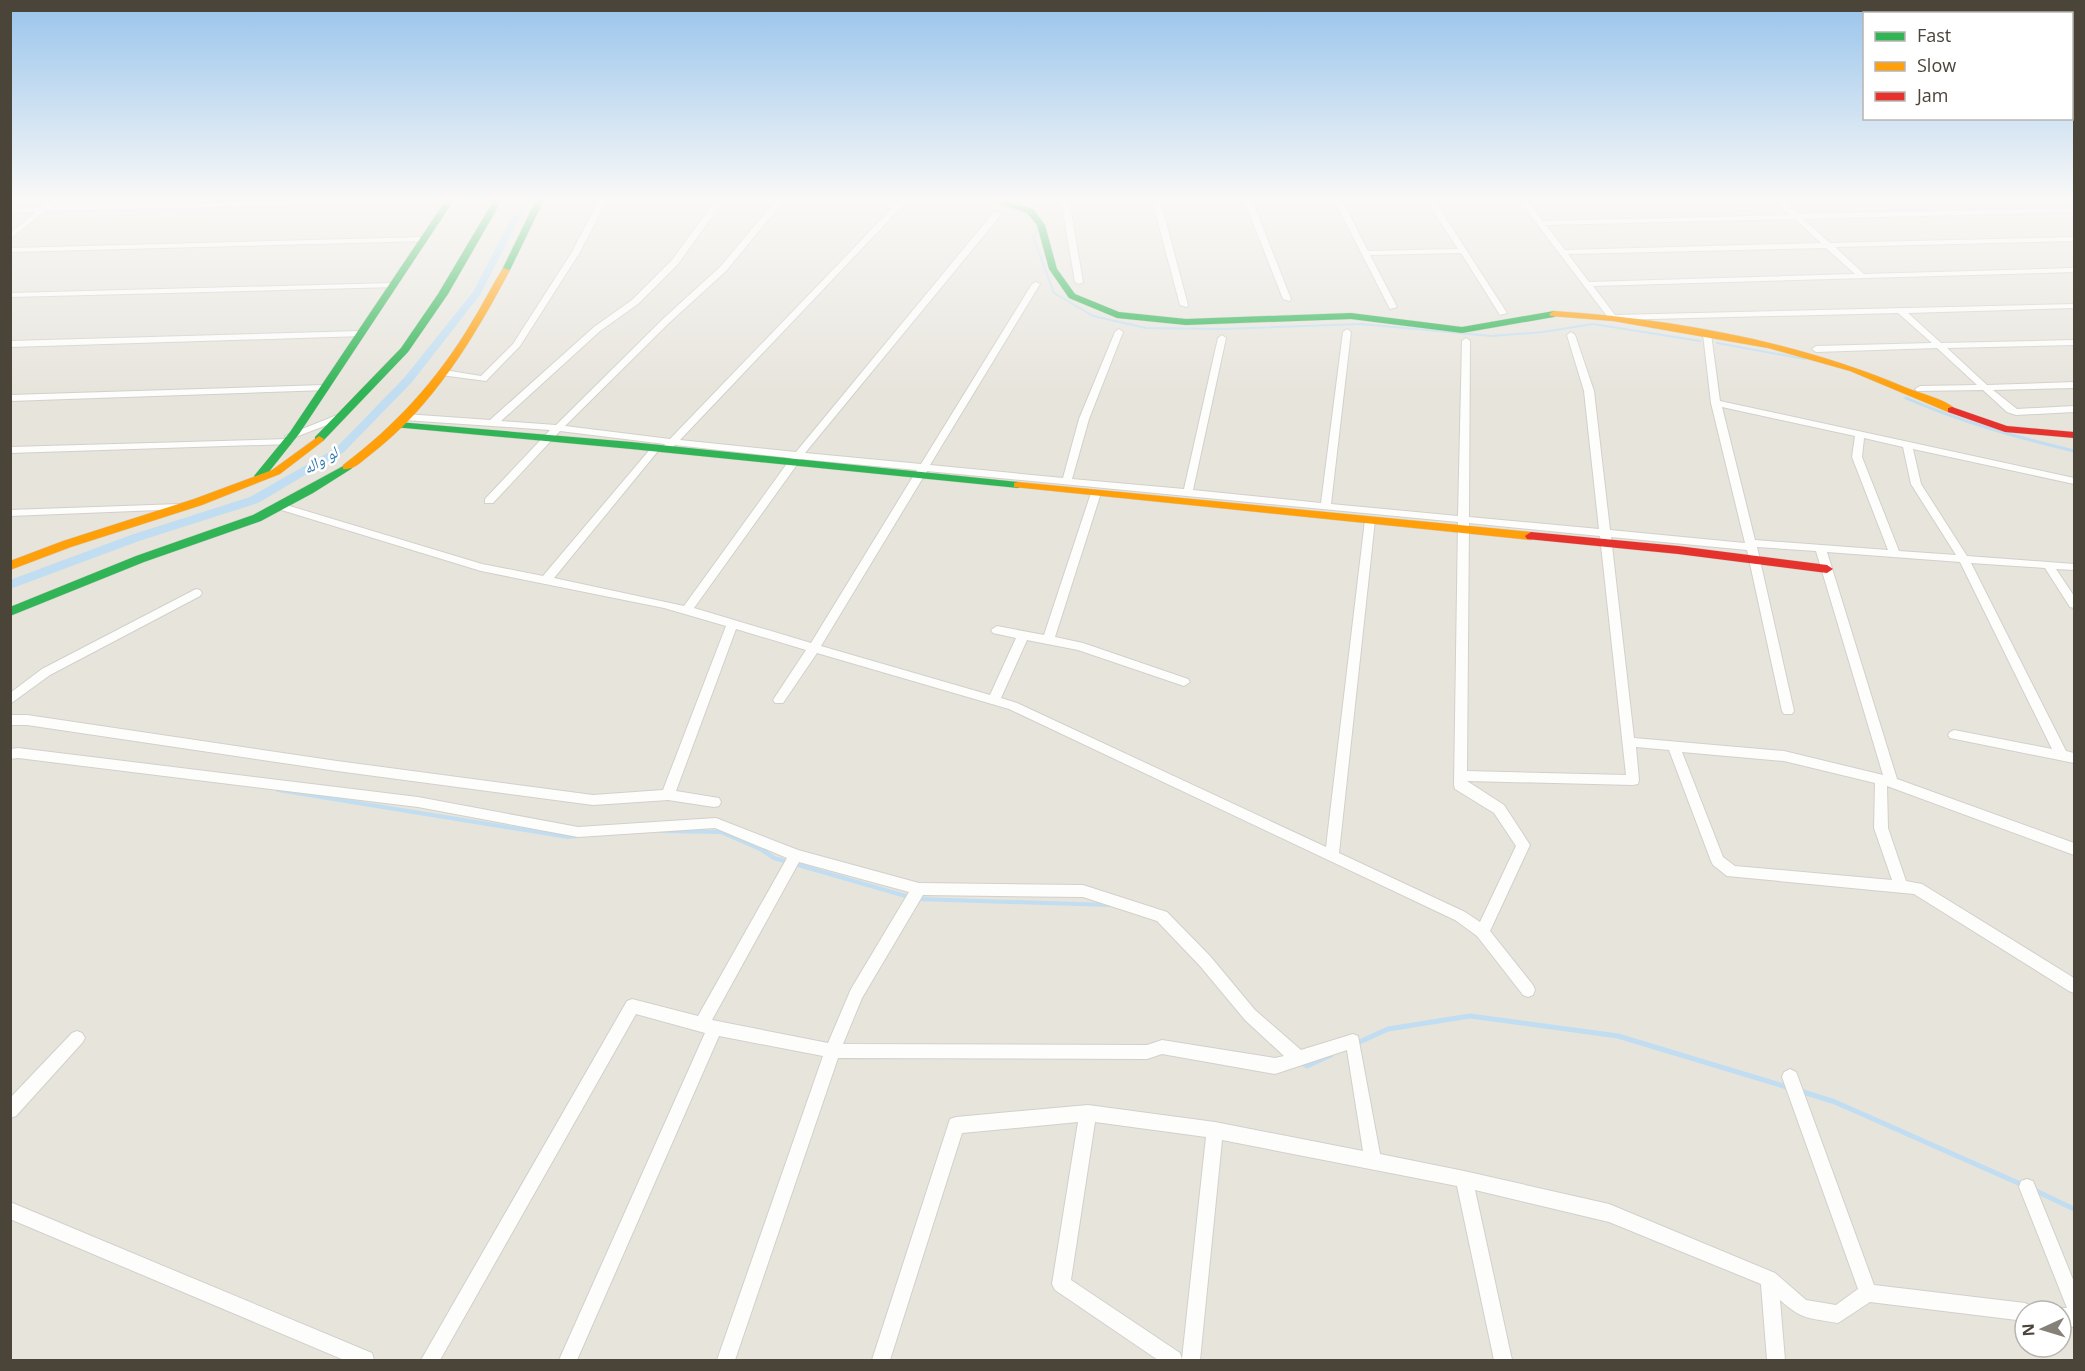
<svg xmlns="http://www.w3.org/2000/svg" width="2085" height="1371" font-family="'Open Sans','Noto Naskh Arabic',sans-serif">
  <rect width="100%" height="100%" fill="#f4f2ee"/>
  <path fill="#e7e4dc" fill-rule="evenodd" d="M11 200H2074V1360H11ZM2025 1311H2061V1347H2025Z"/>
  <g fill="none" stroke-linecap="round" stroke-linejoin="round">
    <g stroke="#c0ddf1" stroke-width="2">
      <path d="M981 200 1032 216"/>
      <path d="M1038 229 1033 237 1054 293 1093 316 1146 328 1224 329 1361 324 1491 336 1543 332 1593 324 1700 341"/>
      <path d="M1717 343 1805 359"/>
      <path d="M1906 398 1909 399"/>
    </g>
    <path stroke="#c0ddf1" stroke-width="3" d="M1906 398C1961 422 2016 437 2074 451"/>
    <g stroke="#c0ddf1" stroke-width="4">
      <path d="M278 790 568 837 579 836"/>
      <path d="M661 831 721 832 762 850 774 858 909 897"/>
      <path d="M917 899 1110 905"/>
    </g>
    <g stroke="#c0ddf1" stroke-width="5">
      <path d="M1355 1044 1388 1029 1470 1016 1618 1036 1790 1088"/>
      <path d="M1300 1062 1307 1066 1331 1055"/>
      <path d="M1800 1091 1835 1102 2025 1186"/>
      <path d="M2034 1190 2074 1209"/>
    </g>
    <path fill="#c0ddf1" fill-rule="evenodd" d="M521 200H529L480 295 412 382 344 452 258 503 139 541 10 589V580L131 535 250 497 336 448 404 378 473 292Z"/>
    <g stroke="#d2d0cb" stroke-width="2">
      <g id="street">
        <path d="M49 200H58L50 207 330 200H432L428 202 45 211 10 239V233L36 212H10V208L41 207Z"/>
        <path d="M599 200H607L580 252 520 346 486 381 441 375 440 373 444 370 481 376 513 344 572 252Z"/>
        <path d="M716 200H724L678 264 638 304 600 331 501 421 556 425 664 318 720 267 773 204 747 202 743 200H781V204L726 271 670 322 565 426 670 439 900 200H908L680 440 796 452 994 212H997L1001 214 1000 216 805 453 921 464 1032 284 1036 282 1040 284 930 465 1063 478 1079 419 1115 332 1119 329 1123 332 1089 419 1072 479 1184 489 1218 338 1222 335 1226 338 1193 490 1321 503 1343 332 1347 329 1351 332 1331 504 1458 516 1462 341 1466 338 1470 341 1469 517 1599 529 1584 391 1567 335 1571 332 1575 335 1594 391 1610 530 1745 543 1711 403 1703 334 1707 331 1711 334 1720 401 2074 478V484L1913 449 1921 484 1967 556 2074 564V570L2056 569 2074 596V608L2070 607 2045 568 1971 563 2066 751 2074 753V763L1950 738 1948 735 1950 732 1954 730 2052 749 1960 562 1827 552 1897 779 2074 843V855L1887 786 1888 828 1906 881 1922 884 2074 978V993L2069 991 1914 894 1727 876 1713 865 1711 861 1669 750 1636 747 1639 780 1638 784 1633 785 1467 781 1504 805 1530 845 1490 931 1533 985 1535 990 1533 995 1528 997 1523 995 1477 936 1455 920 1009 709 817 653 783 703H775L773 700 775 697 806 650 736 629 676 791 719 798 721 802 719 806 714 807 668 800 593 805 337 771 27 725H10V715H27L337 761 593 795 663 790 726 626 664 608 481 571 275 508 274 506 279 503 283 504 482 564 543 576 652 447 655 446 660 449 658 451 554 578 684 606 791 458 675 445 668 450 663 447 665 444 560 431 493 503H485V499L550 430 405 420 400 417 405 414 490 420 594 327 632 300 672 260ZM1722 407 1855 436 1852 457 1888 550 1755 540ZM1864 438 1903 447 1911 484 1956 555 1899 551 1862 457ZM801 459 917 470 811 643 694 608ZM927 471 1458 522 1454 785 1455 789 1494 813 1516 846 1480 922 1465 912 1339 853 1375 520 1374 518H1366L1365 520 1326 847 1017 703 1001 698 1027 640 1078 650 1184 686 1190 682 1188 679 1083 643 1055 637 1101 493 1100 491H1092L1091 493 1044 635 997 626 991 630 993 633 1016 638 990 695 821 646ZM1469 523 1600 536 1626 775 1467 771ZM1611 537 1747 550 1782 711 1784 714H1792L1794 711 1757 547 1816 551 1883 775 1784 751 1634 738ZM1682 752 1784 761 1875 783 1874 828 1892 880 1735 866 1723 857Z"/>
        <path d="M1061 200H1069L1083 282 1079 284 1075 282Z"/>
        <path d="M1152 200H1160L1188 305 1187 307 1180 305Z"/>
        <path d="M1244 200H1252L1291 299 1290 301 1283 299Z"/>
        <path d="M1334 200H1342L1368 251 1458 249 1426 200H1456L1452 202 1436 203 1507 313 1500 315 1461 253 1370 255 1397 307 1390 309Z"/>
        <path d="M1519 200H1527L1543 221 1790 215 1774 200H1782L1798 214 2074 208V212L1803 219 1830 243 2074 237V241L1835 247 1864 274 2074 268V272L1593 286 1615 315 2074 304V308L1908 313 1941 343 2074 340V345L1947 348 1987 385 2074 382V388L1993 390 2017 409 2074 406V412L2016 415 2007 412 1983 390 1917 391 1915 389 1920 386 1977 385 1937 348 1816 352 1812 349 1816 346 1932 343 1898 313 1610 320ZM1795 219 1821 243 1565 250 1546 225ZM1826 248 1855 274 1589 282 1568 254Z"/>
        <path d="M424 237H427V241L10 252V248Z"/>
        <path d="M393 283H396V287L10 297V293Z"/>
        <path d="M360 331 363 332V336L10 347V341Z"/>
        <path d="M324 385 329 388 327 390 10 401V395Z"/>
        <path d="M342 413 345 414V418L293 438H287L285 436Z"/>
        <path d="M288 439 291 440V444L10 453V447Z"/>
        <path d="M180 504 185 507 184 509 10 516V510Z"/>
        <path d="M196 589 200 590 202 593 200 596 50 675 10 704V693L42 669Z"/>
        <path d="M18 748 418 797 578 827 716 818 798 850 919 883 1083 885 1167 912 1210 956 1255 1010 1301 1050 1353 1034 1358 1036 1380 1154 1464 1171 1609 1204 1775 1273 1806 1300 1836 1305 1858 1289 1782 1077 1784 1072 1790 1069 1796 1072 1798 1077 1874 1285 2025 1303 2031 1306 2034 1311H2025V1321L1870 1302 1838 1323C1809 1318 1802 1320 1780 1300L1785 1360H1767L1761 1284 1609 1222 1475 1190 1512 1360H1494L1457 1186 1222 1140 1200 1360H1158L1055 1290 1052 1284 1078 1122 962 1133 890 1360H872L950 1119 956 1117 1088 1105 1215 1122 1363 1151 1347 1050 1275 1074 1162 1054 1147 1059 838 1058 735 1360H717L823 1056 719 1036 577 1360H559L705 1033 636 1014 440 1360H421L627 1001 632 999 698 1016 787 858 715 828 578 837 418 807 18 758 10 759V749ZM799 862 909 892 851 989 828 1043 712 1020ZM923 895 1083 897 1157 921 1200 966 1245 1020 1284 1056 1275 1058 1162 1040 1147 1045 843 1044 862 998ZM1095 1122 1206 1137 1182 1359 1180 1353 1071 1280Z"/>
        <path d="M77 1031 82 1033 85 1038 82 1043 16 1116 10 1118V1098L72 1033Z"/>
        <path d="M2027 1179 2033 1181 2074 1282V1327L2061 1326V1311H2054L2061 1308H2067L2019 1187 2021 1181Z"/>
        <path d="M10 1202 372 1353 374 1360H344L10 1219Z"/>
      </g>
    </g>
    <g stroke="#d3cfc5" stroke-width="1">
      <g id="fast">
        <path d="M446 200H454L299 434 264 478H256L254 476 290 432Z"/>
        <path d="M494 200H502L448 294 408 352 323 441H315V437L401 348 438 294Z"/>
        <path d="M536 200H544L510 270 503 272 502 270Z"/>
        <path d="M988 200H1001L1033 209 1045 225 1057 269 1075 294 1119 312 1186 319 1351 313 1462 327 1554 311 1559 314 1554 317 1462 333 1351 319 1186 325 1117 318 1069 298 1049 269 1037 225 1027 213Z"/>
        <path d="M398 422 631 442 1018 482 1024 485 1018 488 631 449 394 427 393 425Z"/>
        <path d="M347 464 353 467 351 469 313 493 261 521 144 562 10 616V607L136 556 253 515Z"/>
      </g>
    </g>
    <g stroke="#d3cfc5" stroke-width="1">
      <g id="slow">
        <path d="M503 268 510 270C474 338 433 407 370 455 362 461 353 471 343 469V465C395 426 437 380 470 325 482 306 491 287 503 268Z"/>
        <path d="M1554 311C1674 319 1796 341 1907 388 1922 394 1945 399 1957 410L1952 413 1948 412 1850 371 1768 348 1613 321 1551 316 1549 314Z"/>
        <path d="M319 436 324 439 323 441 280 474 202 505 71 547 10 570V561L63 541 194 499 272 470Z"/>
        <path d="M1018 482 1531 532 1537 536 1531 540 1014 487V483Z"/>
      </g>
    </g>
    <g stroke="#d3cfc5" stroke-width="1">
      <g id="jam">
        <path d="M1952 407 2007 426 2074 432V438L2005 432 1948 412V408Z"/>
        <path d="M1531 532 1678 546 1827 565 1833 569 1827 573 1678 554 1527 539 1525 536Z"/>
      </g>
    </g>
    <use href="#street" fill="#fdfdfc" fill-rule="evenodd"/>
    <use href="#fast" fill="#30b455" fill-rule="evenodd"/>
    <use href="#slow" fill="#ff9f0a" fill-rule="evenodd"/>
    <use href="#jam" fill="#e5322d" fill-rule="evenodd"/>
  </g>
  <linearGradient id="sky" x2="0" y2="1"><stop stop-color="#98c4ec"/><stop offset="0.51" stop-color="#faf9f7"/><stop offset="1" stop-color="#faf9f7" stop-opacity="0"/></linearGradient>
  <rect width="2085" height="392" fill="url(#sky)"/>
  <g text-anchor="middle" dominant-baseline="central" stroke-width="5" stroke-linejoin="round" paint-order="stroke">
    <g font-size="16" font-style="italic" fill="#2e7ab2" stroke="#fff">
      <text transform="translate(320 460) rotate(-31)">لو واله</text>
    </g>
  </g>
  <rect width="2085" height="1371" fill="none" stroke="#4b4439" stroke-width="24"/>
  <rect x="1863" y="12" width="210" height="108" fill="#ffffff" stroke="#b7b4b0" stroke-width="1.5"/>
  <rect x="1875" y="32" width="30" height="9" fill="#30b455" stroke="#b7b4b0" stroke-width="1.5"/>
  <text x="1917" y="42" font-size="18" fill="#4b4439">Fast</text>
  <rect x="1875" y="62" width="30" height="9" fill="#ff9f0a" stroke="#b7b4b0" stroke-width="1.5"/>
  <text x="1917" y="72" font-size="18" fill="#4b4439">Slow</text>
  <rect x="1875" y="92" width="30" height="9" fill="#e5322d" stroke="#b7b4b0" stroke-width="1.5"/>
  <text x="1917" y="102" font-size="18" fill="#4b4439">Jam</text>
  <g transform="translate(2043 1329) rotate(266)"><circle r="28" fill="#ffffff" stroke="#b7b4b0" stroke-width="1.5"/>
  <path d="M0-4.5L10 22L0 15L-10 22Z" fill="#868178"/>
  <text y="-9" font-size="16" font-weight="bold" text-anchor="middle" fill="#4b4439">N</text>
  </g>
</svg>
